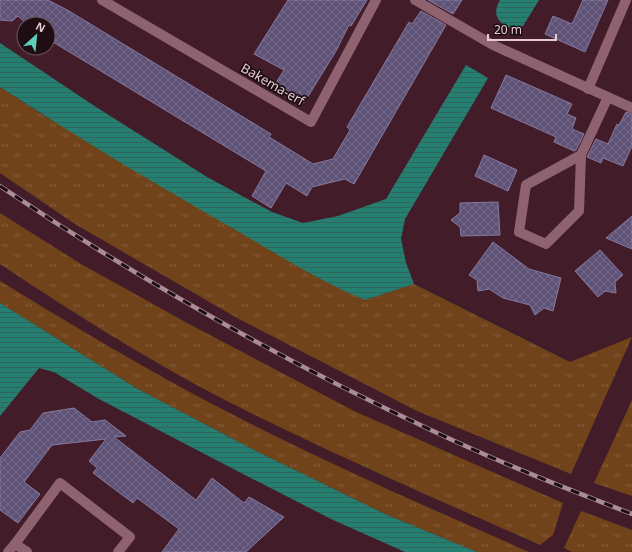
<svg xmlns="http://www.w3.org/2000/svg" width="632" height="552" font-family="'Noto Sans',sans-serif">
  <defs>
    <pattern id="grass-tufts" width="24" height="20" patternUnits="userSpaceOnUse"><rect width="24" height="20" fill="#70431a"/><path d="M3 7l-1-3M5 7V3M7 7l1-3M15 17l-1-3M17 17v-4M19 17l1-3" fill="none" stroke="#845d3a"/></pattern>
    <pattern id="water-rules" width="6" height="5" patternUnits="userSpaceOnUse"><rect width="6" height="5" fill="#257f71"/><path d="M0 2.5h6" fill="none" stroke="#32655d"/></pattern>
    <pattern id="building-cross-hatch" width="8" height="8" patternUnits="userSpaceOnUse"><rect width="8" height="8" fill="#5e5277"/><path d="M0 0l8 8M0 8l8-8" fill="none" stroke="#756a89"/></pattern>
  </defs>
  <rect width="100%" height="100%" fill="#421d29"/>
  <g fill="url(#grass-tufts)">
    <path d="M0 87 43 115 365 300 414 284 570 362 632 337 571 474 417 411 237 318 75 224 0 173Z"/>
    <path d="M0 213 81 264 189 324 354 411 563 503 553 535 540 545C434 498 327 452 223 399 146 359 72 312 0 264Z"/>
    <path d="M0 281C72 325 145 369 220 408 321 461 425 506 529 552H477L385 514 256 451 136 388 0 303Z"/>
    <path d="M632 400V496L594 483Z"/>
    <path d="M581 511 632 530V552H572L564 548Z"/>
  </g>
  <g fill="url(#water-rules)">
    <path d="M500 0H539L523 26 513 29C499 24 491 15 500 0Z"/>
    <path d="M0 43 96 107 207 177 272 212 303 223 338 216 386 199 466 65 488 78 405 219 401 239 406 263 414 284 365 300C319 281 277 254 234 229 155 184 77 137 0 87Z"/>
    <path d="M0 303 136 388 256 451 385 514 477 552H405L331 519 245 475 99 399 54 372 39 368 0 416Z"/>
  </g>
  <g fill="url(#building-cross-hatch)" stroke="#8679a0">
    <path d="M0 0H48L69 11 271 134 269 137 313 164 333 159 350 130 347 127 409 22 412 24 421 11 446 25 354 184 345 179 328 183 312 187 307 196 286 183 271 208 252 196 266 171 48 39V24H27L18 16 12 21 0 20Z"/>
    <path d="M288 0H367L351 26 349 25 336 51 304 103 274 86 284 70 254 54Z"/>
    <path d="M428 0H462L453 14Z"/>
    <path d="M583 0H608L585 52 545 34 553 16 572 24Z"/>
    <path d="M506 75 572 104 567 114 576 118 572 129 584 134 576 150 574 151 554 142 556 137 491 108Z"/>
    <path d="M626 112 632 114V146L623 166 603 158 601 163 587 157 596 139 608 144 617 124 619 125Z"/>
    <path d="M484 155 517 170 508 191 475 176Z"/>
    <path d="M498 202 500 235 461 236 460 227 451 220 460 213V203Z"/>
    <path d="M632 216V249L606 238Z"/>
    <path d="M493 242 529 269 561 278 553 311 544 308 535 315 530 305 503 298 489 289 478 291 477 280 469 275Z"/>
    <path d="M600 250 623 275 615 282 616 293 605 291 598 297 575 271Z"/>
    <path d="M74 408 92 422 105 420 126 436 114 437 196 500 212 478 244 503 249 497 284 517 246 552H162L179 529 137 498 133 503 93 473 97 468 89 461 106 439 52 445 24 482 40 494 18 523 0 510V458L20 432 30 430 43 413Z"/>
  </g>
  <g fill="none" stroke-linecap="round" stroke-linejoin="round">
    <g stroke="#8f6270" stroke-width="10">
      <path d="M102 0 311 122 376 0"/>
      <path d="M415 0 493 45 632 108"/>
      <path d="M588 89 626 0"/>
      <path d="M581 155 526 185 519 232 546 244 579 211 581 155 608 97"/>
      <path d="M8 552 15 544"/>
      <path d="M27 552 15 544 60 483 130 537 118 552"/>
    </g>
    <g stroke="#a98c95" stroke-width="4.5">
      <path id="rail" d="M0 186C138 279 283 361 433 431 498 462 565 488 632 514"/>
    </g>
    <use href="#rail" stroke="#1e0d13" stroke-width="3" stroke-dasharray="9" stroke-linecap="butt"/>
  </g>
  <g text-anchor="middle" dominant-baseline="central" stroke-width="3.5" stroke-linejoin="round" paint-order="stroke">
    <g font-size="13" fill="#e5ccd3" stroke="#1e0d13">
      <text transform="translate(273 84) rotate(30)">Bakema-erf</text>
    </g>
  </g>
  <g transform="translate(36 36) rotate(27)"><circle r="19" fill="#1e0d13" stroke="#6e5960"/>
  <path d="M0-3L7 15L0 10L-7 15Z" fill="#5dceb9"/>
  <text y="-6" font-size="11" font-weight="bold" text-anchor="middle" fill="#e5ccd3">N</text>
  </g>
  <path d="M488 34v6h68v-6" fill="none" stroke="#e5ccd3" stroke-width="2"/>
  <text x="494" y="34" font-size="12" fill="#e5ccd3" stroke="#1e0d13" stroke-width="3" paint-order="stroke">20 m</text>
</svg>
